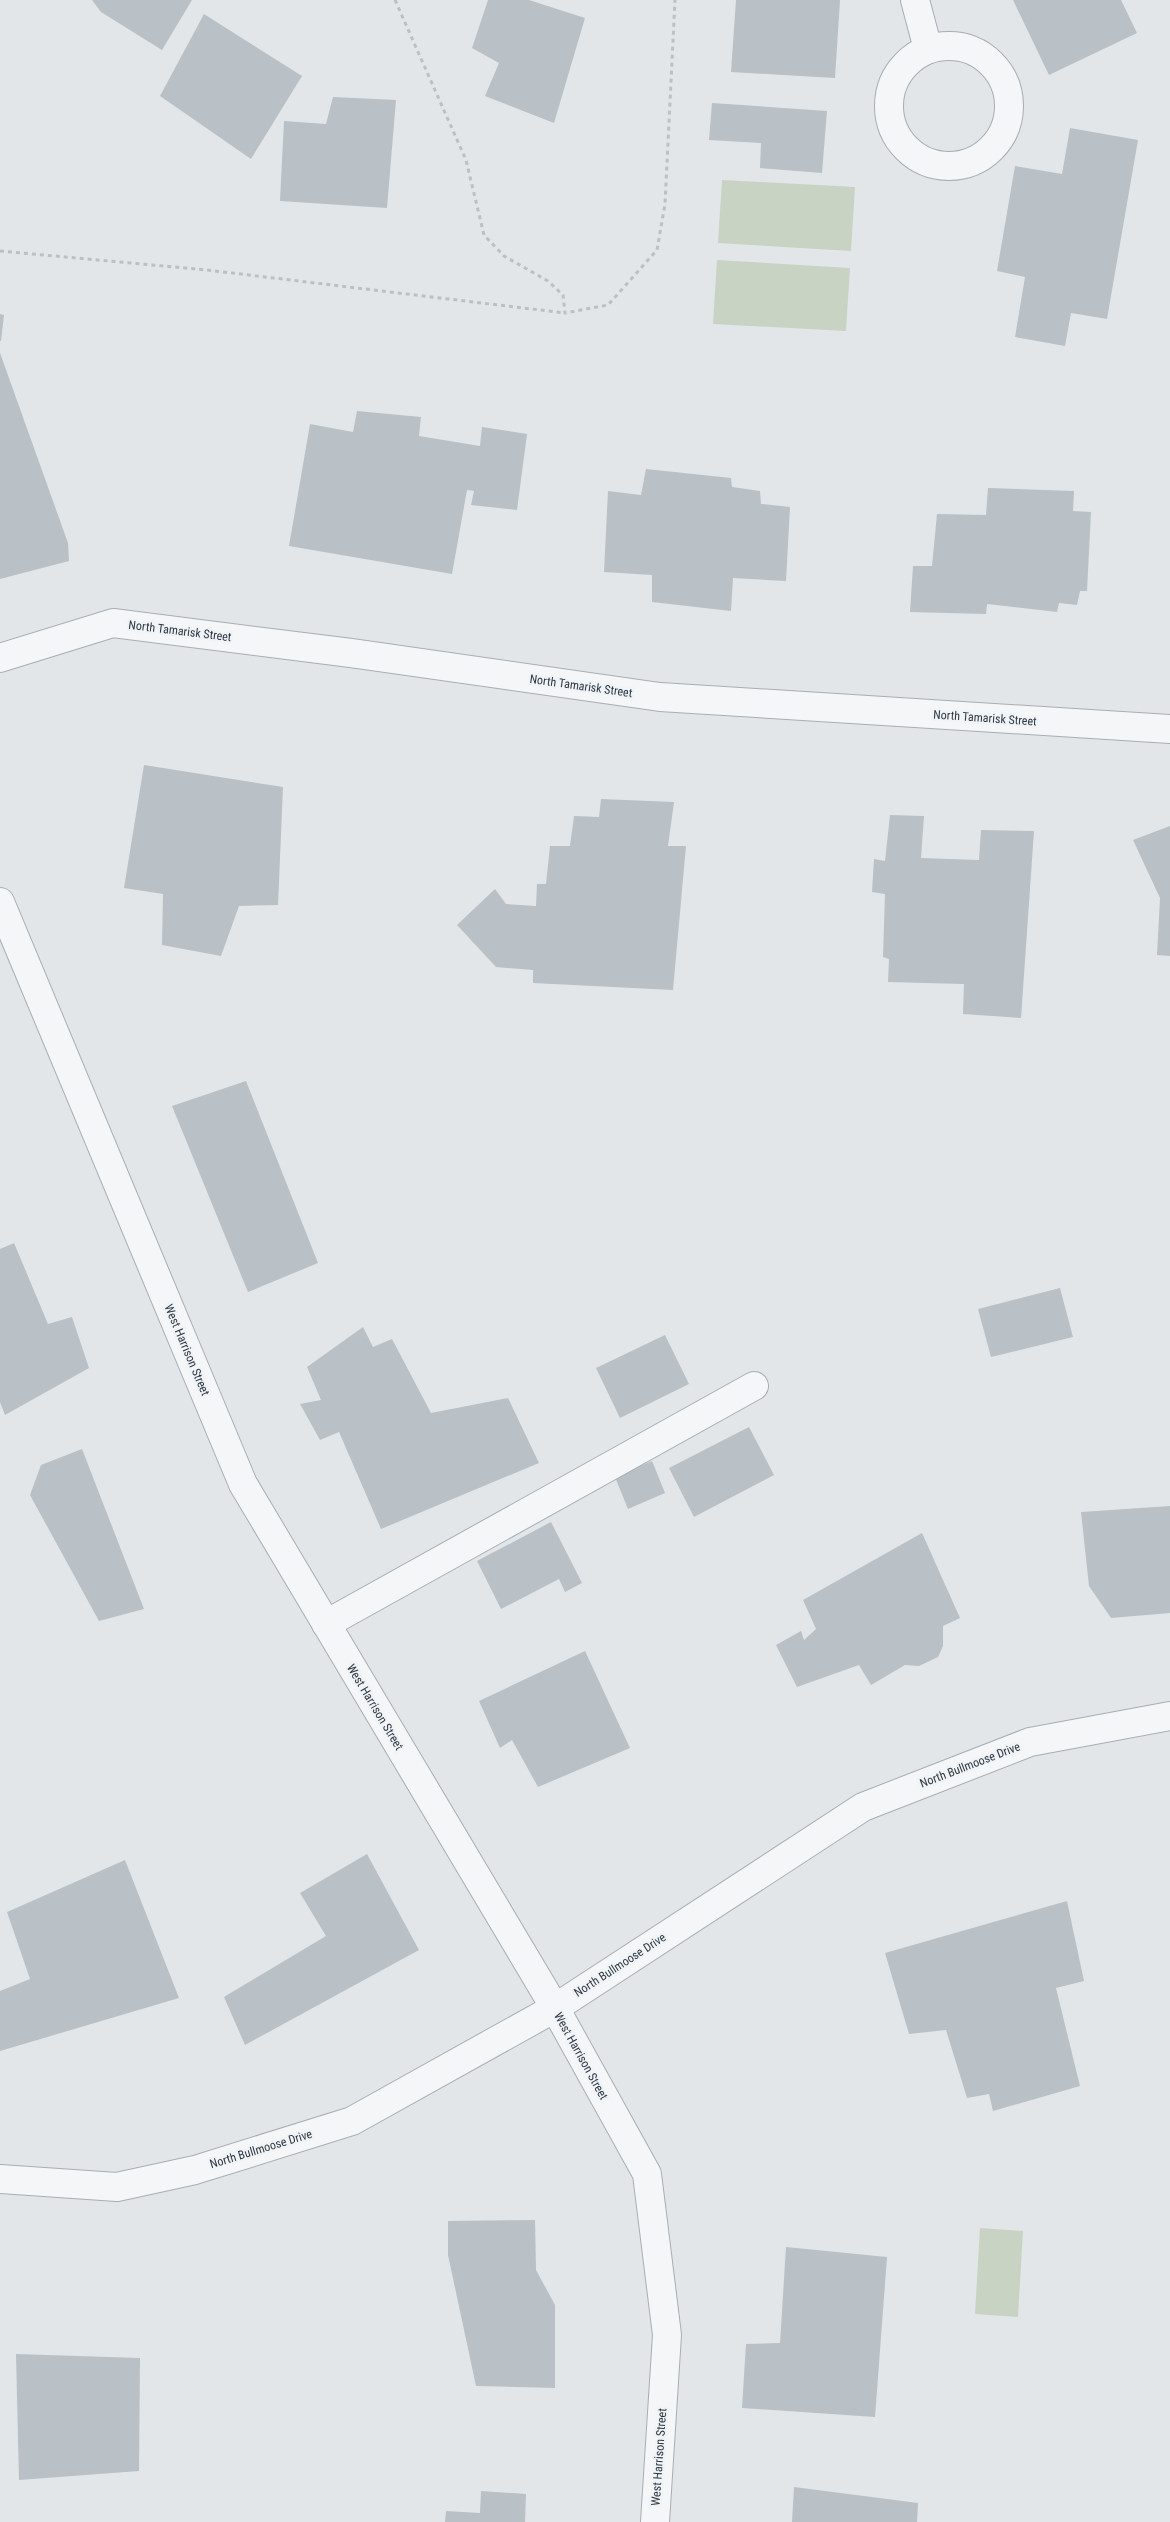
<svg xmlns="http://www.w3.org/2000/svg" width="1170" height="2522" font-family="'Roboto Condensed',sans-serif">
  <rect width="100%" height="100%" fill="#e2e6e9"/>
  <g fill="#c9d3c3">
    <path d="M722 180 855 187 851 251 718 243Z"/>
    <path d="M717 260 850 268 846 331 713 324Z"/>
    <path d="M980 2228 1023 2231 1018 2317 975 2314Z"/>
  </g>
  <g fill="#b9c0c6">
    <path d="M92 0H192L162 50 101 12Z"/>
    <path d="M488 0H529L585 18 554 123 485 96 499 63 472 48Z"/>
    <path d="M736 0H840L835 78 731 72Z"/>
    <path d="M1013 0H1121L1137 33 1049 75Z"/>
    <path d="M204 14 302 76 251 159 160 96Z"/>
    <path d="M333 97 396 100 387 208 280 201 284 121 326 124Z"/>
    <path d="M712 103 827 111 822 173 760 168 761 143 709 140Z"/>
    <path d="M1070 128 1138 140 1107 319 1071 313 1065 346 1015 337 1025 277 997 271 1015 166 1062 174Z"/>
    <path d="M0 314 4 315 1 341H0Z"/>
    <path d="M0 353 68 543 69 561 0 579Z"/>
    <path d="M357 411 421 417 419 436 480 446 482 427 527 434 517 510 471 505 474 491 467 490 452 574 289 546 310 424 353 432Z"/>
    <path d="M646 469 731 478 732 487 760 491 761 504 790 507 786 581 733 578 731 611 652 602V575L604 572 608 491 641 495Z"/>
    <path d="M988 488 1074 491 1073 511 1091 512 1087 591H1080L1077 605 1059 603 1057 612 987 604 986 614 910 612 913 566H932L937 514 986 515Z"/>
    <path d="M144 765 283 787 278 905 239 906 221 956 162 945 163 894 124 888Z"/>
    <path d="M601 799 674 802 668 846H686L673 990 533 983V970L496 967 457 925 495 889 506 904 536 906 537 884H546L550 846H570L574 816 599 817Z"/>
    <path d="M890 815 924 816 921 858 979 860 981 830 1034 831 1021 1018 963 1014 964 984 888 982 889 959 883 957 885 894 872 892 874 859 885 861Z"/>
    <path d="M1170 826V956L1157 955 1160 898 1133 840Z"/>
    <path d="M246 1081 318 1263 248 1292 172 1106Z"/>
    <path d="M14 1243 48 1324 72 1317 89 1368 5 1415 0 1402V1249Z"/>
    <path d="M1060 1288 1073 1337 991 1357 978 1309Z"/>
    <path d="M363 1327 373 1347 392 1339 431 1413 508 1398 539 1463 381 1529 339 1432 320 1440 300 1404 321 1400 307 1367Z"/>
    <path d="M665 1335 689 1384 620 1418 596 1368Z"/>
    <path d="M749 1427 774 1475 694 1517 669 1468Z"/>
    <path d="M82 1449 144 1609 99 1621 30 1495 41 1465Z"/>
    <path d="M652 1461 665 1493 628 1509 615 1477Z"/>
    <path d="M1170 1506V1613L1111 1618 1089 1586 1081 1512Z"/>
    <path d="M551 1522 582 1583 565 1592 559 1579 501 1609 477 1561Z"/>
    <path d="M922 1533 960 1618 943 1626V1646L938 1657 919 1666 905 1665 871 1685 859 1665 797 1687 776 1645 801 1631 804 1640 816 1629 803 1600Z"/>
    <path d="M585 1651 630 1748 538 1787 512 1740 500 1748 479 1701Z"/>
    <path d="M367 1854 419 1950 245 2045 224 1997 326 1936 300 1893Z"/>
    <path d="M125 1860 179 1998 0 2051V1991L30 1979 7 1912Z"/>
    <path d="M1067 1901 1084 1981 1056 1988 1080 2086 993 2111 989 2094 967 2098 946 2030 909 2034 885 1953Z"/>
    <path d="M535 2220 536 2270 555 2305V2388L476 2386 448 2255V2221Z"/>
    <path d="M786 2247 887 2257 875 2417 742 2408 746 2344 780 2343Z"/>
    <path d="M16 2354 140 2358 139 2471 19 2480Z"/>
    <path d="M794 2487 918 2503 917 2522H792Z"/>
    <path d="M481 2491 526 2494 525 2522H445L446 2511 480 2513Z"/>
  </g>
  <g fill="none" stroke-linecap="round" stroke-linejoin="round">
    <g stroke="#a7aeb3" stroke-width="30">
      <g id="minor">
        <path d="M915 0 928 49"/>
        <circle cx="949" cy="106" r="60"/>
        <path d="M0 658 113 623 351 653 660 697 1170 729"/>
        <path d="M0 902 243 1484 555 2008 647 2174 667 2335 655 2522"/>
        <path d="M326 1624 754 1386"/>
        <path d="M0 2179 117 2187 195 2170 352 2121 555 2008 863 1807 1030 1742 1170 1716"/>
      </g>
    </g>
    <g stroke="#bcc0c4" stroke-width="3" stroke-dasharray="4 4" stroke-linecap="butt">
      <path d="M395 0 466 160 484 235 504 256 548 281 563 295 565 313 608 305 657 250 665 204 675 0"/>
      <path d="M0 251 207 270 565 313"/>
    </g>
    <use href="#minor" stroke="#f4f6f8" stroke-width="28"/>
  </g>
  <g text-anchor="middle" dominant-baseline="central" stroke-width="5" stroke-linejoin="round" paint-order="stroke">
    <g font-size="12" fill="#2b3640" stroke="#f1f4f7">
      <text transform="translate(180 631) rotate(7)">North Tamarisk Street</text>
      <text transform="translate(581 686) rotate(8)">North Tamarisk Street</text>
      <text transform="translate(985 718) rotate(4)">North Tamarisk Street</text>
      <text transform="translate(187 1350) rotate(67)">West Harrison Street</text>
      <text transform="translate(375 1707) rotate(59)">West Harrison Street</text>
      <text transform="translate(970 1765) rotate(-21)">North Bullmoose Drive</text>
      <text transform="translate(620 1965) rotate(-33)">North Bullmoose Drive</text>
      <text transform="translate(581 2056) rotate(61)">West Harrison Street</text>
      <text transform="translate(261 2149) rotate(-17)">North Bullmoose Drive</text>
      <text transform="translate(659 2457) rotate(-86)">West Harrison Street</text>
    </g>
  </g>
</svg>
